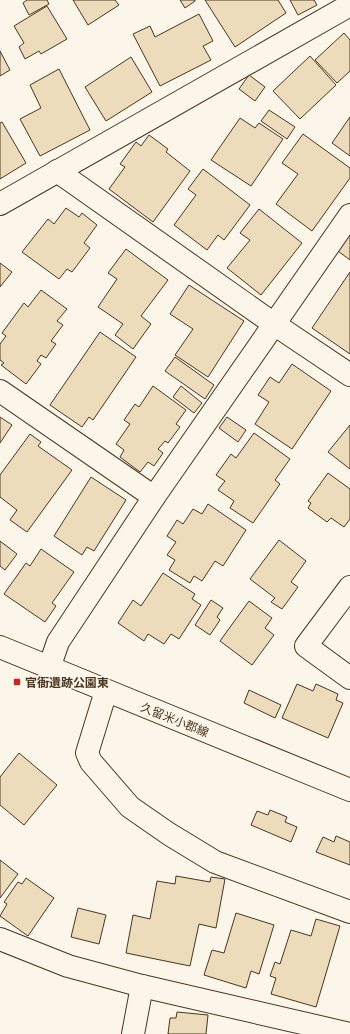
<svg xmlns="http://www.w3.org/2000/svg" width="350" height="1034" font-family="'Playfair Display','Noto Sans JP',serif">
  <rect width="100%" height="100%" fill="#fbf6e9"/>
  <g fill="#ecdcbc" stroke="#4a3520">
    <path d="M27 0H47L49 4 29 15 23 3Z"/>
    <path d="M73 0H115L119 5 88 25Z"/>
    <path d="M180 0H195V1L185 8Z"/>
    <path d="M205 0H278L286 13 235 47Z"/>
    <path d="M290 0H314L317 5 298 15Z"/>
    <path d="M47 6 67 39 41 54 39 51 25 59 19 47 24 43 14 26Z"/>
    <path d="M199 14 213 41 203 46 211 60 160 86 133 34 150 26 155 37Z"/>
    <path d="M344 33 350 40V71L337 83 315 60Z"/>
    <path d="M0 51 10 70 0 76Z"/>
    <path d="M310 56 336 85 300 119 273 91Z"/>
    <path d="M131 57 152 92 106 121 85 87Z"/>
    <path d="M59 69 90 130 40 156 20 119 41 108 30 85Z"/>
    <path d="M249 75 265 87 255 101 239 89Z"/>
    <path d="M269 110 295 127 287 139 261 121Z"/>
    <path d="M350 117V156L332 143Z"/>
    <path d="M240 118 255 128 259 123 283 139 251 186 211 160Z"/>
    <path d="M2 122 26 163 0 179V123Z"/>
    <path d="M303 134 350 168V178L312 231 276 204 298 174 282 163Z"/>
    <path d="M149 135 168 149 166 152 190 171 153 222 109 189 125 167 120 164 136 142 141 146Z"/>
    <path d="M203 169 250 205 224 240 218 235 207 250 174 225 196 195 188 189Z"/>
    <path d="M66 208 79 217 82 213 97 225 84 243 90 248 72 272 67 269 59 279 22 252 48 219 54 224Z"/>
    <path d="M259 209 302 243 261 295 227 268 250 240 240 233Z"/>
    <path d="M350 233V260L338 251Z"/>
    <path d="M126 249 168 280 141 316 151 324 133 349 115 335 123 324 98 307 117 279 108 273Z"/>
    <path d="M0 263 12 272 0 287Z"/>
    <path d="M350 272V354L312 328Z"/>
    <path d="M189 285 244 321 208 377 175 355 193 329 170 314Z"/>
    <path d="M41 290 67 309 57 321 63 325 51 341 56 344 46 358 41 355 37 361 41 364 26 384 1 365 4 363 0 360V344L6 336 2 333 24 303 28 307Z"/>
    <path d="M100 332 136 357 93 420 89 417 82 427 50 405Z"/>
    <path d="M175 357 214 385 205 399 165 371Z"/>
    <path d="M292 364 331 391 292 449 255 424 269 402 258 395 270 377 279 383Z"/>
    <path d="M153 386 186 410 176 424 180 427 168 443 165 441 158 449 163 453 154 466 148 462 140 472 120 457 124 450 116 444 130 424 124 420 135 404 139 407Z"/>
    <path d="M181 386 202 403 194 413 173 397Z"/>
    <path d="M0 417 12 425 0 443Z"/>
    <path d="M227 417 246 430 238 442 219 428Z"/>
    <path d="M350 425V469L328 452Z"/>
    <path d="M254 433 290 459 275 480 280 484 253 523 230 508 234 501 218 490 225 481 216 475 231 454 236 458Z"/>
    <path d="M30 434 41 442 38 446 72 470 27 532 10 520 17 510 0 497V475Z"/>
    <path d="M328 473 350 489V519L344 527 331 518 327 522 308 508 311 503 308 501Z"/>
    <path d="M91 477 126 500 94 551 87 547 82 555 54 536Z"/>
    <path d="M208 504 246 530 223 566 215 561 202 581 194 576 190 583 169 570 175 560 167 555 176 542 167 536 177 520 183 524 193 509 202 514Z"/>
    <path d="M279 540 306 561 291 582 298 587 282 609 271 602 275 598 250 579Z"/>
    <path d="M0 541 17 554 5 570 0 566Z"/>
    <path d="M41 549 74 572 52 603 56 606 45 622 4 594 26 563 30 566Z"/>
    <path d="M163 573 195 594 192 599 201 605 179 639 171 634 164 644 148 634 144 641 118 623 133 600 141 606Z"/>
    <path d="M211 600 223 608 217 617 220 620 210 635 195 625Z"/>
    <path d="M249 601 272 618 265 628 274 635 252 665 220 641Z"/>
    <path d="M297 684 313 691 316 684 338 694 336 700 343 703 328 738 282 718Z"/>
    <path d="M249 690 281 705 275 718 244 703Z"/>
    <path d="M19 753 57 785 24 825 0 805V777Z"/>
    <path d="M270 810 287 817 285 822 297 827 291 842 251 825 257 811 268 815Z"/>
    <path d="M336 836 350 842V865L316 852 323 837 334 842Z"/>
    <path d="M0 860 18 874 0 898Z"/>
    <path d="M176 876 210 882 211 877 225 879 216 928 199 924 190 966 126 953 133 915 150 919 157 881 175 884Z"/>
    <path d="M26 878 54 898 28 936 0 916 7 904 4 902 18 882 22 884Z"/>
    <path d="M78 908 106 915 99 944 71 937Z"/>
    <path d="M236 913 274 925 259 974 251 971 246 988 204 975 212 950 224 953Z"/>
    <path d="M316 919 340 926 316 1007 271 994 276 978 270 976 275 962 280 964 291 930 311 936Z"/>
    <path d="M177 1012 208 1015 206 1034H168L170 1018H176Z"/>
  </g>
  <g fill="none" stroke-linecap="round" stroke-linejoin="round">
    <g stroke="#4a3520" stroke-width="24">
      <g id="minor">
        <path d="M57 171 274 324 350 375"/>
        <path d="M0 204 350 5"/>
        <path d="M0 391 154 497"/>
        <path d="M350 587 306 646 350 678"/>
        <path d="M49 668 58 642 154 497 350 215"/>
        <path d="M106 691 87 753 91 762 130 807 169 834 215 862 350 912"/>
        <path d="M0 939 68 966 142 986 350 1034"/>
        <path d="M133 1034 142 986"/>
      </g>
    </g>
    <g stroke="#4a3520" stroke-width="24">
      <path id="major" d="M0 647 350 790"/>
    </g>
    <use href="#minor" stroke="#fbf6e9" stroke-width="22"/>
    <use href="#major" stroke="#fbf6e9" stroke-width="22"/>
  </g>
  <rect fill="#c62828" stroke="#fbf6e9" stroke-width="1.5" x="13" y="678" width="8" height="8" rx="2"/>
  <g text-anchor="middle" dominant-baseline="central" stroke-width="3" stroke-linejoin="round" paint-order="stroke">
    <g font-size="12" font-weight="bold" fill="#4a3520" stroke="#fbf6e9" text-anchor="start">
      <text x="25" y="682">官衙遺跡公園東</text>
    </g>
    <g font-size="12" fill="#4a3520" stroke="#fbf6e9">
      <text transform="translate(175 719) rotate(22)">久留米小郡線</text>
    </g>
  </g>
</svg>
